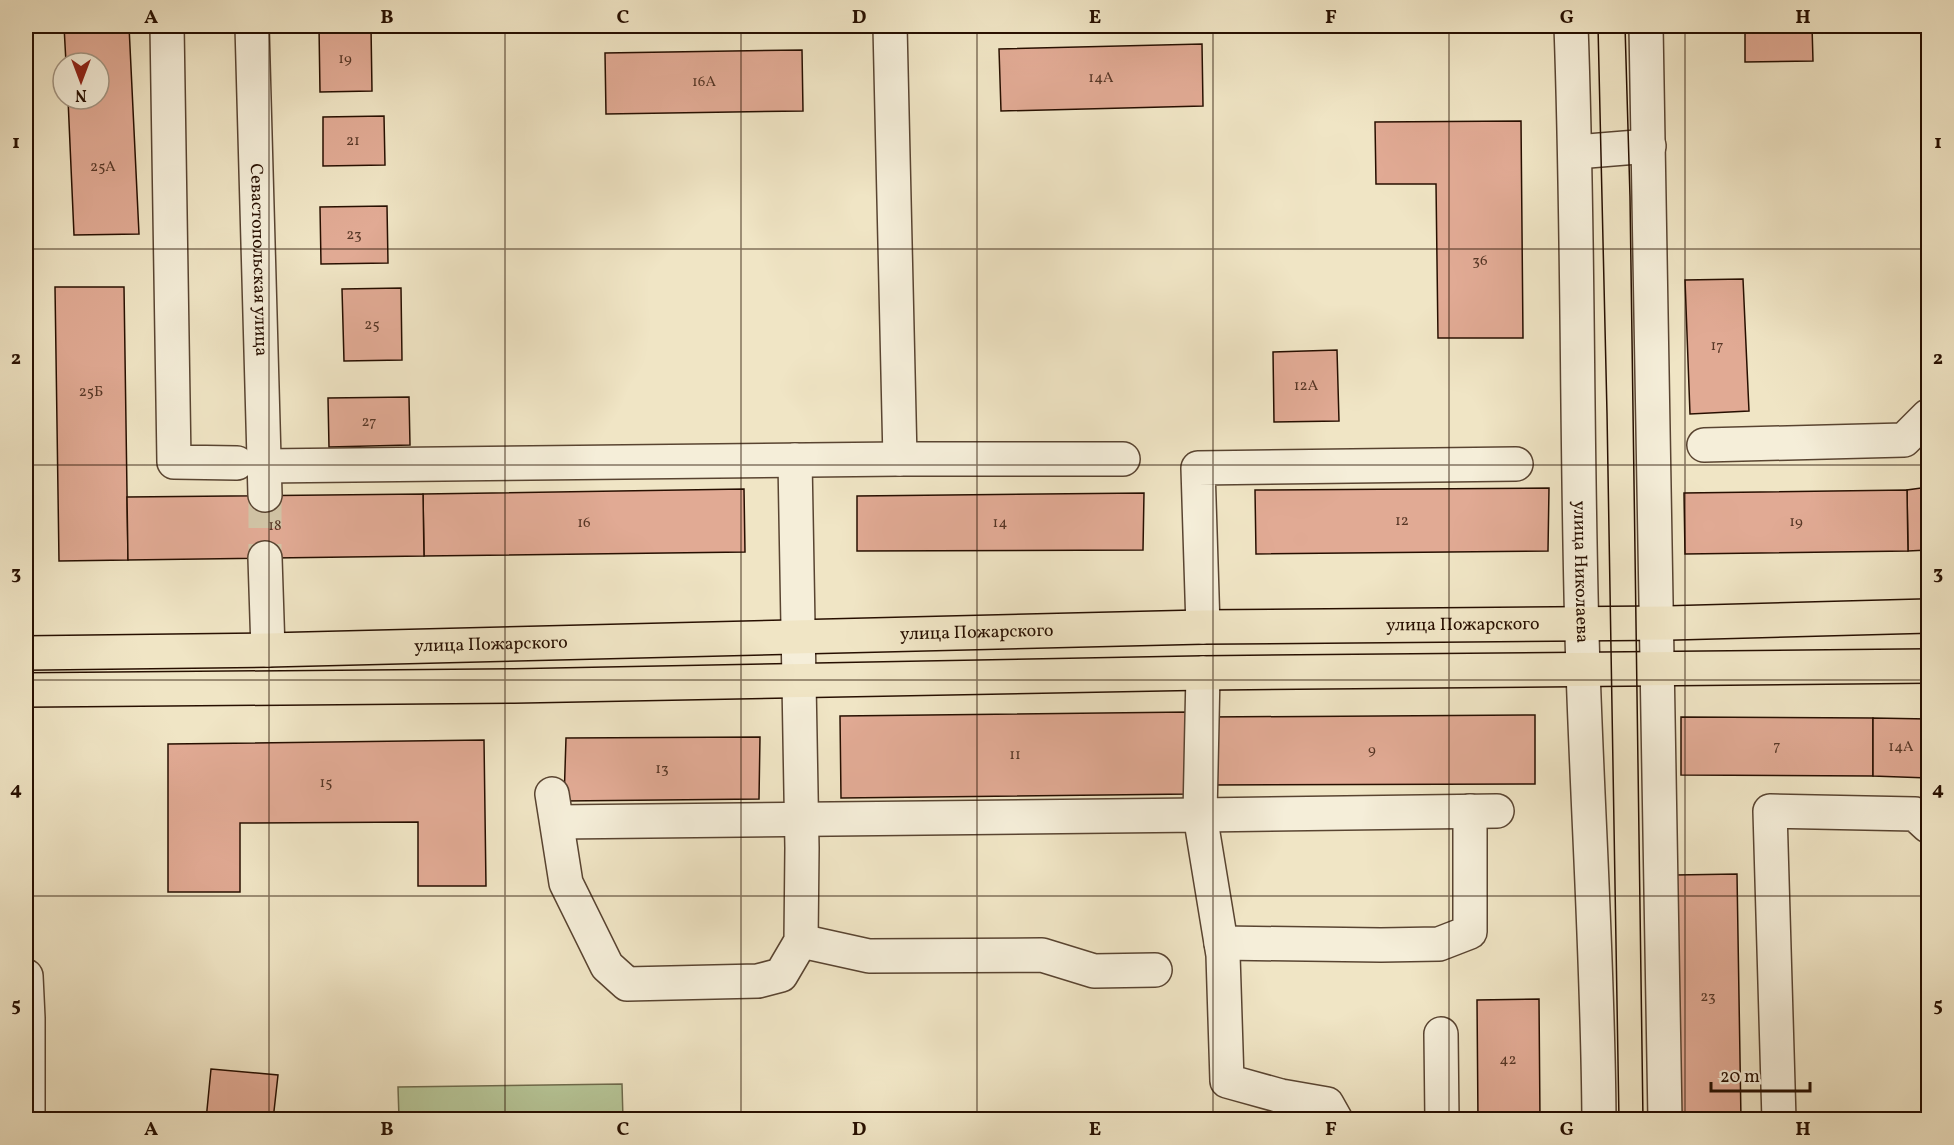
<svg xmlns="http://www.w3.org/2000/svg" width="1954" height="1145" font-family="Vollkorn,serif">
  <rect width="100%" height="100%" fill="#f0e5c5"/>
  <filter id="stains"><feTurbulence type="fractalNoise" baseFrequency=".00333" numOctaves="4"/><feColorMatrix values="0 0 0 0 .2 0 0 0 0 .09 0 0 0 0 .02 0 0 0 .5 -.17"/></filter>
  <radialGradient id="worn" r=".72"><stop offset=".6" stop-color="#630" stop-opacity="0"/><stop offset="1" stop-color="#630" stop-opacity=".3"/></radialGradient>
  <path fill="#b6c597" stroke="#6e6a4c" stroke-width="1.5" d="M622 1084 623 1119H399L398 1087Z"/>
  <g fill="#e1aa94" stroke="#270f00" stroke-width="1.5">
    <path d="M64 26H129L139 234 74 235 68 99H99V63H66Z"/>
    <path d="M1745 26H1812L1813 61 1745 62Z"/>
    <path d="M319 27H371L372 91 320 92Z"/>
    <path d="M1202 44 1203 106 1001 111 999 49Z"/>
    <path d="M802 50 803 111 606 114 605 53Z"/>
    <path d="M384 116 385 165 323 166V117Z"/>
    <path d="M1521 121 1523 338H1438L1436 184H1376L1375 122Z"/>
    <path d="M387 206 388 263 321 264 320 207Z"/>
    <path d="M1743 279 1749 411 1690 414 1685 280Z"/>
    <path d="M55 287H124L128 560 59 561Z"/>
    <path d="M401 288 402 360 344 361 342 289Z"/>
    <path d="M1337 350 1339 421 1274 422 1273 352Z"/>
    <path d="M409 397 410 445 329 447 328 398Z"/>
    <path d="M1928 487V550L1908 551 1907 490Z"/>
    <path d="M1549 488 1548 551 1256 554 1255 490Z"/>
    <path d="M744 489 745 552 424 556 423 494Z"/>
    <path d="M1907 490 1908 551 1685 554 1684 493Z"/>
    <path d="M1144 493 1143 550 857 551V496Z"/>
    <path d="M423 494 424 556 128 560 127 497Z"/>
    <path d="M1189 712 1190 794 841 798 840 716Z"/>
    <path d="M1535 715V784L1209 785V717Z"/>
    <path d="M1681 717 1873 718V776L1681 775Z"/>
    <path d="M1873 718 1928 719V778L1873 776Z"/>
    <path d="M760 737 759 799 564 801 566 738Z"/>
    <path d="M484 740 486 886H418V822L240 823V892H168V744Z"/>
    <path d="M1737 874 1741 1120H1679L1675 875Z"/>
    <path d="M1539 999 1540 1120H1478L1477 1000Z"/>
    <path d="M211 1069 278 1075 273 1120H206Z"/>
  </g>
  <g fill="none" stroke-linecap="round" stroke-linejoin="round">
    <path stroke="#d2c5a7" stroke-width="33" stroke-dasharray="33 16" stroke-linecap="butt" d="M265 495V558"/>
    <g stroke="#594431" stroke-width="36">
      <g id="minor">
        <path d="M167 26 174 462 237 463"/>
        <path id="s1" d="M252 26 265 495"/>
        <path d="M890 26 900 459"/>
        <path id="s2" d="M1571 26C1579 240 1576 454 1583 669 1588 819 1598 969 1599 1120"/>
        <path d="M1646 26 1665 1120"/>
        <path d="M1576 152 1649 146"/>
        <path d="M1704 445 1904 440 1928 416"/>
        <path d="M264 466 900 459H1123"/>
        <path d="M265 558 268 650"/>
        <path d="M1203 627 1198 468 1516 464"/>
        <path d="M1203 673 1200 815 1497 811"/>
        <path d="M552 794 566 883 607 966 627 984 758 981 781 975 801 941 802 848 795 460"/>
        <path d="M557 822 1200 815 1223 955 1227 1081 1281 1096 1327 1104 1336 1120"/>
        <path d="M801 941 869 956 1042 955 1094 971 1155 970"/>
        <path d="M1221 943 1381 945 1439 944 1470 932V811"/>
        <path d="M26 976 28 1018V1120"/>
        <path d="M1441 1034 1442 1120"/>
        <path d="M1779 1120 1770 811 1915 814 1928 826"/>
      </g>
    </g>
    <g stroke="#270f00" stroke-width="36">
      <g id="major">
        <path id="s3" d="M26 653 268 650 1203 627 1669 623 1928 616"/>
        <path d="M26 690 514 686 1203 673 1928 666"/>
      </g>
    </g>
    <use href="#minor" stroke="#f5eed9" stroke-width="33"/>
    <use href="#major" stroke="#f0e5c5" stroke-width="33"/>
    <g stroke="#270f00" stroke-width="1.5">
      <path d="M1598 26 1607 413 1619 1120"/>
      <path d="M1625 26 1630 197 1643 1120"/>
    </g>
  </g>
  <path fill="none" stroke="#270f00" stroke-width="1.5" stroke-opacity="0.55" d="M269 26V1120M505 26V1120M741 26V1120M977 26V1120M1213 26V1120M1449 26V1120M1685 26V1120M26 249H1928M26 465H1928M26 680H1928M26 896H1928"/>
  <g text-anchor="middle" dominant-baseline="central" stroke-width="6" stroke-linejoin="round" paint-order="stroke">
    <g font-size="15" fill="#563625">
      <text x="345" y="59">19</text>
      <text x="1101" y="78">14А</text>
      <text x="704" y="82">16А</text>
      <text x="353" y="141">21</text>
      <text x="103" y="167">25А</text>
      <text x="354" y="235">23</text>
      <text x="1480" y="261">36</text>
      <text x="372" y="325">25</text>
      <text x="1717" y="346">17</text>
      <text x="1306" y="386">12А</text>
      <text x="91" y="392">25Б</text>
      <text x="369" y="422">27</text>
      <text x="1402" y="521">12</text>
      <text x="1796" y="522">19</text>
      <text x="584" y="523">16</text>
      <text x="1000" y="523">14</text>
      <text x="275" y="526">18</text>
      <text x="1777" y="746">7</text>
      <text x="1901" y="747">14А</text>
      <text x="1372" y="750">9</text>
      <text x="1015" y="755">11</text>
      <text x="662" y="769">13</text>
      <text x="326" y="783">15</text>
      <text x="1708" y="997">23</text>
      <text x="1508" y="1060">42</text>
    </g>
    <g font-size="18" fill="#270f00" stroke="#f5eed9">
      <text stroke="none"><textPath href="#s1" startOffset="234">Севастопольская улица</textPath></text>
      <text stroke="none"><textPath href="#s2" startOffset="546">улица Николаева</textPath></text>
      <text stroke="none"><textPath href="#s3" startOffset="1437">улица Пожарского</textPath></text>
      <text stroke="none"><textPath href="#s3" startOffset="951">улица Пожарского</textPath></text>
      <text stroke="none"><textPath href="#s3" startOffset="465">улица Пожарского</textPath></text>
    </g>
  </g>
  <rect width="1954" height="1145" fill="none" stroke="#f0e5c5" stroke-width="66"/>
  <g transform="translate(81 81) rotate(180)"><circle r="28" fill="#f5eed9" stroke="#a39582" stroke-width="1.5"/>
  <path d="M0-4.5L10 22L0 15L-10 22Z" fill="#8f2418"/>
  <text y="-9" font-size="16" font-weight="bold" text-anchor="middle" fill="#270f00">N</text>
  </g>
  <path d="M1711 1082v9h99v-9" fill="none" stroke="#270f00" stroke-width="3"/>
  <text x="1720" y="1082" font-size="18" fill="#270f00" stroke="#f5eed9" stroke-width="4.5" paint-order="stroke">20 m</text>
  <rect x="33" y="33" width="1888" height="1079" fill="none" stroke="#270f00" stroke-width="2"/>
  <g font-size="20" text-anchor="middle" font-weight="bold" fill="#270f00">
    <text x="151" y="23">A</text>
    <text x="387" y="23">B</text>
    <text x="623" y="23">C</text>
    <text x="859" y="23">D</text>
    <text x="1095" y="23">E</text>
    <text x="1331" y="23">F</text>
    <text x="1567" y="23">G</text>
    <text x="1803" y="23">H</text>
    <text x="16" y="148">1</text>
    <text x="1938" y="148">1</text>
    <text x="16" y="364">2</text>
    <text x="1938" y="364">2</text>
    <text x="16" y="579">3</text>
    <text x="1938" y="579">3</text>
    <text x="16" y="795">4</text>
    <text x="1938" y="795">4</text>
    <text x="16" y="1011">5</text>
    <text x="1938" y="1011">5</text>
    <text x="151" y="1135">A</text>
    <text x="387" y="1135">B</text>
    <text x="623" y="1135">C</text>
    <text x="859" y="1135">D</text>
    <text x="1095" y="1135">E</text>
    <text x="1331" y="1135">F</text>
    <text x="1567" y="1135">G</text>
    <text x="1803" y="1135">H</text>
  </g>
  <rect width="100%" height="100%" filter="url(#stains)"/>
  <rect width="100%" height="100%" fill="url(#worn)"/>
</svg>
